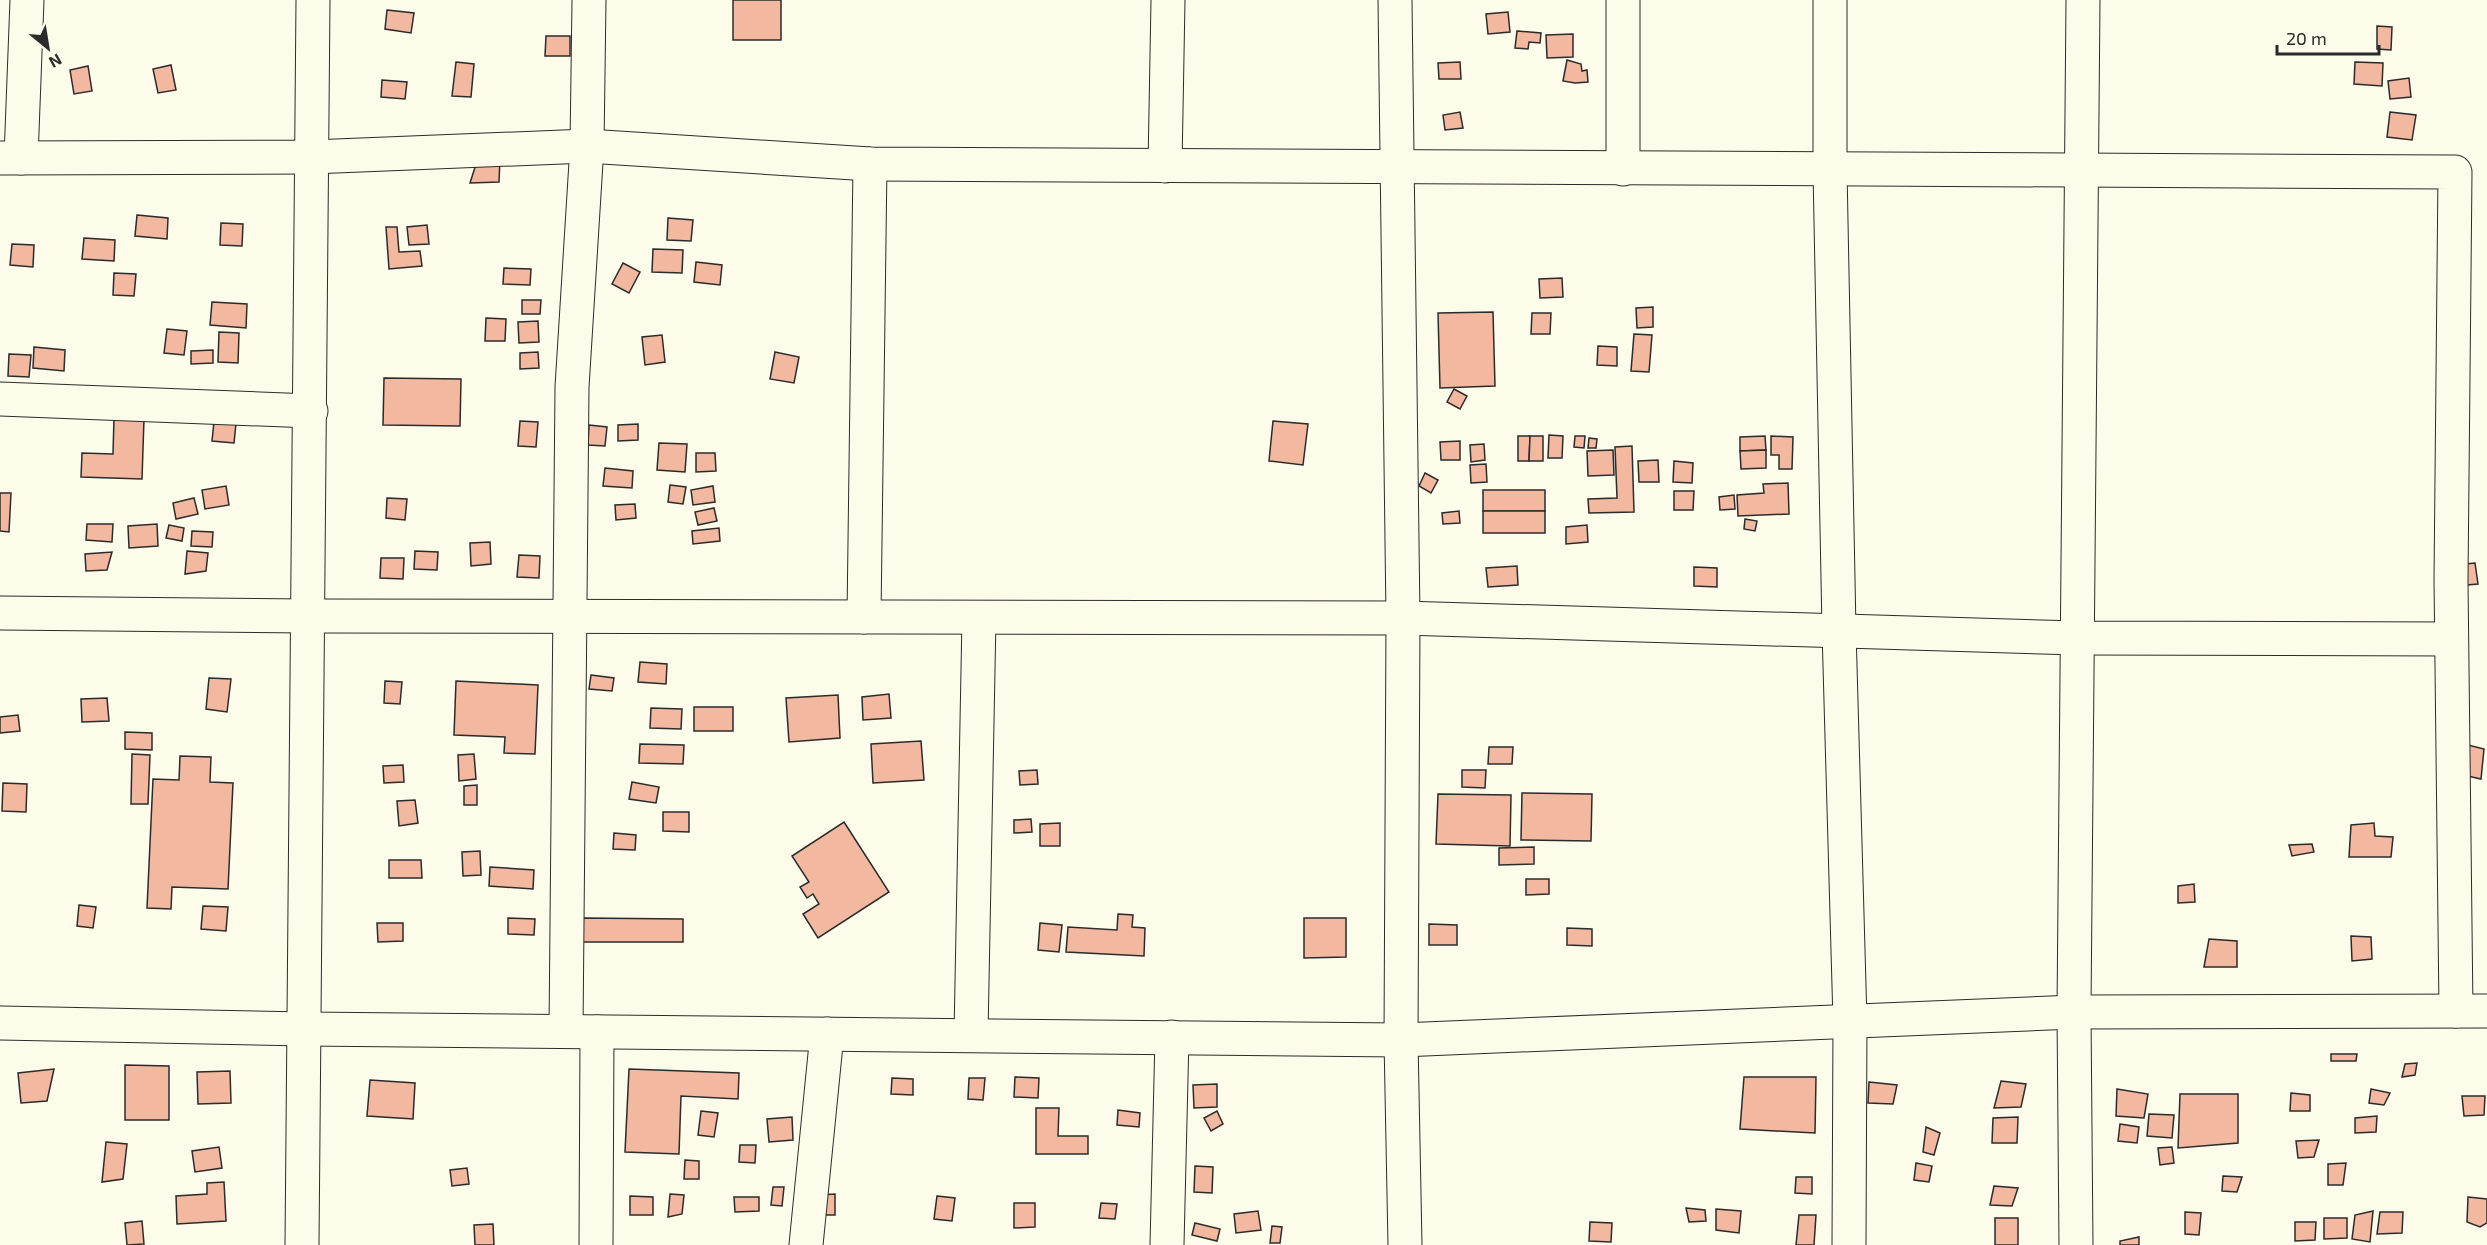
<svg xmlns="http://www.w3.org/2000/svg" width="2487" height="1245" font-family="'Exo 2',sans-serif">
  <rect width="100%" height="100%" fill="#fdfbea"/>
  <g fill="#f2b8a0" stroke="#2b2b2b" stroke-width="1.5">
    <rect x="733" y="0" width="48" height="40"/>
    <path d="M387 10 414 13 411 33 385 29Z"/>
    <path d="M1508 12 1510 32 1488 34 1486 14Z"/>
    <path d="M2377 26 2392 27 2391 50 2377 49Z"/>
    <path d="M1517 31 1541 33 1540 43 1529 42 1528 49 1515 48Z"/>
    <path d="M1573 34V57L1547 58 1546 35Z"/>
    <path d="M546 36H570V56H545Z"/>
    <path d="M1567 60 1581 64 1582 71 1587 70 1588 82 1575 83 1563 81Z"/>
    <path d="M456 62 474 64 471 97 452 96Z"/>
    <path d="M1460 62 1461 79H1439L1438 63Z"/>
    <path d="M2355 62 2383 63 2382 86 2354 84Z"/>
    <path d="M171 65 176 90 158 93 153 69Z"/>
    <path d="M88 66 92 91 74 94 70 70Z"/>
    <path d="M2409 78 2411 97 2390 99 2388 81Z"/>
    <path d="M382 80 407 82 405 99 381 97Z"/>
    <path d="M1460 112 1463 128 1445 130 1443 115Z"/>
    <path d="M2390 112 2416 115 2412 140 2387 137Z"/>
    <path d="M478 158H500L499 182 470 183Z"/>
    <path d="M137 215 168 218 167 239 135 236Z"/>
    <path d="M668 218 693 220 691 241 667 240Z"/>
    <path d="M221 223 243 224 242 246 220 245Z"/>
    <path d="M427 225 429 244 409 245 407 227Z"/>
    <path d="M386 227H397L399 252 420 251 422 266 389 269Z"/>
    <path d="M84 238 115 240 114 261 82 259Z"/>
    <path d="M12 244 34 245 33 267 10 265Z"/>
    <path d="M653 249 683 250 682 273 652 272Z"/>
    <path d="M696 262 722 265 720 285 694 282Z"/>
    <path d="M623 263 640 272 629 293 612 284Z"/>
    <path d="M504 268 531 269 530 285 503 284Z"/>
    <path d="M114 273 136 274 134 296 113 295Z"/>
    <path d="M1562 278 1563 297 1540 298 1539 279Z"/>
    <path d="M522 300H541L540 314H522Z"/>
    <path d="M212 302 247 304 246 328 210 325Z"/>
    <path d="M1653 307V327L1637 328 1636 308Z"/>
    <path d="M1493 312 1495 386 1440 388 1438 313Z"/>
    <path d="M1532 313H1551L1550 334H1531Z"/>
    <path d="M486 318 506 319 505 341H485Z"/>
    <path d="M538 321 539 342 519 343 518 322Z"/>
    <path d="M167 329 187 331 184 355 164 353Z"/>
    <path d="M219 332 239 333 238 363 218 362Z"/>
    <path d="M1634 334 1652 335 1649 372 1631 371Z"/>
    <path d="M662 335 665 362 645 365 642 337Z"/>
    <path d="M1598 346 1617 347V366L1597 365Z"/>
    <path d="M34 347 65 350 64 371 33 368Z"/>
    <path d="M213 350V363L191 364V351Z"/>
    <path d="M538 352 539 368 520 369V353Z"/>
    <path d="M775 352 799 357 794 383 770 379Z"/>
    <path d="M9 354 31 355 29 377 8 376Z"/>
    <path d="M384 378 461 379 460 426 383 425Z"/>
    <path d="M1454 389 1467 396 1460 409 1447 402Z"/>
    <path d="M215 412 237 414 234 443 212 441Z"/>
    <path d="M114 418 144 419 142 479 81 477 82 453 113 454Z"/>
    <path d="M520 421 538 422 536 447 518 446Z"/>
    <path d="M1273 421 1308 424 1303 465 1269 461Z"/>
    <path d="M638 424V440L618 441V425Z"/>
    <path d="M589 425 607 427 605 446 588 445Z"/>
    <path d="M1549 435 1563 436 1562 458H1548Z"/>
    <path d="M1518 436H1530L1529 461H1518Z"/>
    <path d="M1530 436H1543V461H1529Z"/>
    <path d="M1575 436H1585L1584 448 1574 447Z"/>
    <path d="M1765 436 1766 450 1740 451V437Z"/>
    <path d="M1771 436 1793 437 1792 469H1779V455H1771Z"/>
    <path d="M1589 438 1597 439 1596 448H1588Z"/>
    <path d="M1460 441V460H1441L1440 442Z"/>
    <path d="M659 443 687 444 685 472 657 470Z"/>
    <path d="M1484 444 1485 460 1471 462 1470 445Z"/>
    <path d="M1632 446 1634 512 1589 513 1588 499 1617 498 1615 447Z"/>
    <path d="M1613 450 1614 475 1588 476 1587 451Z"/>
    <path d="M1766 450V468L1741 469 1740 451Z"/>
    <path d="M696 453H715L716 471 696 472Z"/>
    <path d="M1658 460 1659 482H1639L1638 461Z"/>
    <path d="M1674 461 1693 463 1692 483 1673 482Z"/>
    <path d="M1486 464 1487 482 1471 483 1470 465Z"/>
    <path d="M605 468 633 471 632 488 603 486Z"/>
    <path d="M1425 473 1438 480 1431 493 1419 486Z"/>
    <path d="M1788 483 1789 514 1738 516 1737 495 1764 493 1763 484Z"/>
    <path d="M670 485 686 487 683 504 668 502Z"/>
    <path d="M226 486 229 505 205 509 202 490Z"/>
    <path d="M713 486 715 502 693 505 691 490Z"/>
    <rect x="1483" y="490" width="62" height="21"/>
    <path d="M1674 491H1694L1693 510H1674Z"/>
    <path d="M0 493H11L9 532 0 531Z"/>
    <path d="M1734 495 1735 509 1720 510 1719 497Z"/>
    <path d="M194 498 198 514 176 519 173 503Z"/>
    <path d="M387 498 407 499 405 520 386 518Z"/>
    <path d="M635 504 636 518 616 520 615 505Z"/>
    <path d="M714 508 717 521 698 525 695 512Z"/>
    <path d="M1459 511 1460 523 1443 524 1442 513Z"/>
    <rect x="1483" y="511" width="62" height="22"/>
    <path d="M1745 519 1757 521 1755 531 1744 529Z"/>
    <path d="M87 524H113L112 542 86 540Z"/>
    <path d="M157 524 158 546 129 548 128 526Z"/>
    <path d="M169 525 184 528 182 541 166 538Z"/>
    <path d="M1587 525 1588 542 1566 544V527Z"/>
    <path d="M719 528 720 541 693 544 692 531Z"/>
    <path d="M192 531 213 532 212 547 191 546Z"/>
    <path d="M490 542 491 564 471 566 470 543Z"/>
    <path d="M187 551 208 553 206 571 185 574Z"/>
    <path d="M415 551 438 552 437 570 414 569Z"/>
    <path d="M112 552 107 570 86 571 85 554Z"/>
    <path d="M519 555 540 556 539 578 517 577Z"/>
    <path d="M381 558H404L403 579 380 578Z"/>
    <path d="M2475 563 2478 584 2456 586 2454 565Z"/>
    <path d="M1517 566 1518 585 1488 587 1486 568Z"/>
    <path d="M1694 567 1717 568V587L1694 586Z"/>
    <path d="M640 662 667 664 666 684 638 682Z"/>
    <path d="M591 675 614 678 612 691 589 689Z"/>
    <path d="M209 678 231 679 227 712 206 709Z"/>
    <path d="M385 681 402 682 400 704 384 703Z"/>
    <path d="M456 681 538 685 535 754 504 753 505 737 454 735Z"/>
    <path d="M889 694 891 718 863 720 862 697Z"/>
    <path d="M838 695 840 738 789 742 786 698Z"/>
    <path d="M107 698 109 721 82 722 81 699Z"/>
    <rect x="694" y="707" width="39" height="24"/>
    <path d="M651 708 682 709 681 729 650 728Z"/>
    <path d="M18 715 20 731 0 733V717Z"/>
    <path d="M125 732 152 733V750L125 749Z"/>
    <path d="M921 741 924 780 873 783 871 744Z"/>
    <path d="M640 744 684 745 683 764 639 763Z"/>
    <path d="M2464 744 2484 749 2481 779 2463 775Z"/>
    <path d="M1489 747H1513L1512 764H1488Z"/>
    <path d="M132 754 150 755 148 804H131Z"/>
    <path d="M474 754 476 779 459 781 458 755Z"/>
    <path d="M180 756 211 757 210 782 233 783 228 889 172 887 171 909 147 908 153 779 179 780Z"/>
    <path d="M403 765 404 782 384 783 383 766Z"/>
    <path d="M1037 770 1038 784 1020 785 1019 771Z"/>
    <path d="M1462 770H1486L1485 788 1462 787Z"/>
    <path d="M632 782 659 787 656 803 629 799Z"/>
    <path d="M3 783 27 784 26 812 2 811Z"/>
    <path d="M477 785V805H464V786Z"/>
    <path d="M1522 793 1592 794 1591 841 1521 840Z"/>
    <path d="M1438 794 1511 795 1510 846 1436 844Z"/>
    <path d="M415 800 418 823 399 826 397 801Z"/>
    <path d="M663 812H689V832L663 831Z"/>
    <path d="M1031 819 1032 832 1014 833V820Z"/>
    <path d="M844 822 889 892 818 938 803 914 819 904 813 894 807 898 800 887 809 882 792 856Z"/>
    <path d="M1060 823V846H1040V824Z"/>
    <path d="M2374 823 2375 836 2393 837 2391 857H2349L2351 825Z"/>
    <path d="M614 833 636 835 635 850 613 849Z"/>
    <path d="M2312 844 2314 852 2292 856 2289 845Z"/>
    <path d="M1534 847V864L1499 865V848Z"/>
    <path d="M480 851 481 875 463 876 462 852Z"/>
    <path d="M389 860H421L422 878H389Z"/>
    <path d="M490 867 534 870 533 889 489 886Z"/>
    <path d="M1526 879H1549V894L1526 895Z"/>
    <path d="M2194 884 2195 902 2178 903V886Z"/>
    <path d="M79 905 96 907 93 928 77 926Z"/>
    <path d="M203 906 228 907 226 931 201 929Z"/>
    <path d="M1118 914 1133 915 1132 927 1145 928 1144 956 1066 952 1068 927 1117 930Z"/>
    <path d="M508 918 535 919 534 935 508 934Z"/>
    <path d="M583 918 683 919V942H583Z"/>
    <path d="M1304 918H1346V957L1304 958Z"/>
    <path d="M377 923H403V941L378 942Z"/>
    <path d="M1040 923 1062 925 1059 952 1038 950Z"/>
    <path d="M1429 924 1457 925V945H1429Z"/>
    <path d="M1567 928 1592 929V946L1567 945Z"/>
    <path d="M2351 936 2371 937 2372 959 2352 961Z"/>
    <path d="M2209 939 2237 941V967H2204Z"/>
    <path d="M2331 1054H2357L2356 1061H2331Z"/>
    <path d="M2417 1063 2415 1075 2402 1077 2405 1064Z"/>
    <path d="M125 1065 169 1066V1120H125Z"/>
    <path d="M54 1069 47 1101 21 1103 18 1073Z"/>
    <path d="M629 1069 739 1073 738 1099 681 1096 679 1154 625 1152Z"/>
    <path d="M230 1071 231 1103 198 1104 197 1072Z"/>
    <path d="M1015 1077 1039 1078 1038 1098 1014 1097Z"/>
    <path d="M1744 1077H1816L1815 1133 1740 1129Z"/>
    <path d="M892 1078 913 1079V1095L891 1094Z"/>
    <path d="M969 1078H985L983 1100 968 1099Z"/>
    <path d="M370 1080 415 1083 413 1119 367 1116Z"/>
    <path d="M2001 1081 2026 1084 2021 1107 1994 1108Z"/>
    <path d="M1869 1082 1897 1085 1893 1104 1868 1103Z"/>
    <path d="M1217 1084V1107L1194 1108 1193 1085Z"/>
    <path d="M2117 1089 2148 1094 2144 1118 2116 1116Z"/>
    <path d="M2371 1089 2390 1093 2384 1105 2369 1103Z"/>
    <path d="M2291 1093 2310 1095V1111H2290Z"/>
    <path d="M2180 1094H2238V1143L2178 1148Z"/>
    <path d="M2462 1096H2485L2484 1115 2464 1116Z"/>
    <path d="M1036 1108H1059L1058 1136H1088V1154H1036Z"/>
    <path d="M1118 1110 1140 1113 1139 1127 1117 1125Z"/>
    <path d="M701 1111 718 1113 714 1137 698 1135Z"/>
    <path d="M1217 1111 1223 1124 1211 1131 1204 1118Z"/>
    <path d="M2149 1114 2174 1115 2172 1138 2147 1136Z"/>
    <path d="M2377 1116 2376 1132 2355 1133V1118Z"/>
    <path d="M792 1117 793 1140 769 1142 767 1119Z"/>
    <path d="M2018 1117 2017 1143H1992L1993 1118Z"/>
    <path d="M2120 1124 2139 1127 2137 1143 2118 1141Z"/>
    <path d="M1926 1127 1940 1133 1934 1155 1923 1152Z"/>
    <path d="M2319 1140 2314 1157 2298 1158 2296 1141Z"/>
    <path d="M106 1142 127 1144 123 1179 102 1182Z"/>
    <path d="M740 1145H756L755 1163 739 1162Z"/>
    <path d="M219 1147 222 1168 195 1172 192 1151Z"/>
    <path d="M2172 1147 2174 1163 2160 1165 2158 1148Z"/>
    <path d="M685 1160 699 1161V1179H684Z"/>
    <path d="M1916 1163 1932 1166 1929 1182 1914 1180Z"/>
    <path d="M2346 1163 2343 1185H2328V1164Z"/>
    <path d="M1195 1166 1213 1167 1212 1193 1194 1192Z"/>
    <path d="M467 1168 469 1184 452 1186 450 1170Z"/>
    <path d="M2223 1176 2242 1177 2237 1192 2222 1191Z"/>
    <path d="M1796 1177H1812V1194L1795 1193Z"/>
    <path d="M224 1182 226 1221 177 1224 176 1196 207 1194V1183Z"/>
    <path d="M1994 1186 2018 1188 2012 1206 1990 1205Z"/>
    <path d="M773 1187H784L782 1206 771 1205Z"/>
    <path d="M670 1194 684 1195 682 1214 668 1217Z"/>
    <path d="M835 1194V1215H819V1195Z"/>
    <path d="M630 1196 653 1197V1215H630Z"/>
    <path d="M937 1196 955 1198 952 1221 934 1219Z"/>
    <path d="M734 1197H759V1211L735 1212Z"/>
    <path d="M2468 1197 2487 1199V1223L2480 1227 2467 1222Z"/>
    <path d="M1014 1203H1035V1227L1014 1228Z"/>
    <path d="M1101 1203 1117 1204 1115 1219 1099 1218Z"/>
    <path d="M1686 1208 1705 1210 1706 1221 1689 1222Z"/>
    <path d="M1716 1209 1741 1211 1739 1233 1716 1230Z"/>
    <path d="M1258 1211 1261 1230 1236 1233 1234 1214Z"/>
    <path d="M2373 1211 2370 1242 2352 1239 2355 1215Z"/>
    <path d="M2185 1212 2201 1213 2199 1235 2185 1234Z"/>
    <path d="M2380 1212H2403L2402 1233 2377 1234Z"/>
    <path d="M1799 1215H1816L1814 1245H1796Z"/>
    <rect x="1995" y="1218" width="23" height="27"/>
    <path d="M2324 1218H2347V1238L2324 1239Z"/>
    <path d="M142 1221 144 1244 127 1245 125 1223Z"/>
    <path d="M1590 1222 1612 1223 1611 1242 1589 1241Z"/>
    <path d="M2295 1222H2316L2315 1240 2295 1241Z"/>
    <path d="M1195 1223 1220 1229 1217 1241 1192 1235Z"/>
    <path d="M493 1224 494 1245H475L474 1225Z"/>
    <path d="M1272 1226 1282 1227 1280 1243H1270Z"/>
    <path d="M2139 1237V1245H2120V1241Z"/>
  </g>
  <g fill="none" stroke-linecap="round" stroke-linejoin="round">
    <g stroke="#2b2b2b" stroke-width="35">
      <g id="minor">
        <path d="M1395 0 1403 618 1401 1040 1405 1245"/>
        <path d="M1830 0V170L1839 630 1850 1021 1849 1245"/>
        <path d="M0 158 311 157 587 146 870 164 2455 172 2451 580 2456 1011"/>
        <path d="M21 158 27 0"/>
        <path d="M1165 166 1168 0"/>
        <path d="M1623 169V0"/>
        <path d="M0 399 311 411"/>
        <path d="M0 613 309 616 1403 618 2078 638 2451 639"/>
        <path d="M864 617 870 164"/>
        <path d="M0 1023 305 1029 1401 1040 2074 1012 2487 1011"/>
        <path d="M566 1031 572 387 587 146 589 0"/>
        <path d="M971 1035 979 618"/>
        <path d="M302 1245 313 0"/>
        <path d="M596 1245 597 1032"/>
        <path d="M806 1245 827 1034"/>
        <path d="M1167 1245 1172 1037"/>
        <path d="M2076 1245 2074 1012 2083 0"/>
      </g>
    </g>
    <use href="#minor" stroke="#fdfbea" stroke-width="33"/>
  </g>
  <g transform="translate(48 48) rotate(150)" stroke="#fdfbea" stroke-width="4.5" paint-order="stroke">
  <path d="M0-4.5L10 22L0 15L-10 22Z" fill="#2b2b2b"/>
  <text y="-9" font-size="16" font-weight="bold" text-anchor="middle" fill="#2b2b2b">N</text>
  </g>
  <path d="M2277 45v9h102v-9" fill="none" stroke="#2b2b2b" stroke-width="3"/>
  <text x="2286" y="45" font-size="18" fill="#2b2b2b" stroke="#fdfbea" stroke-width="4.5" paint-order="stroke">20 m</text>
</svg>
